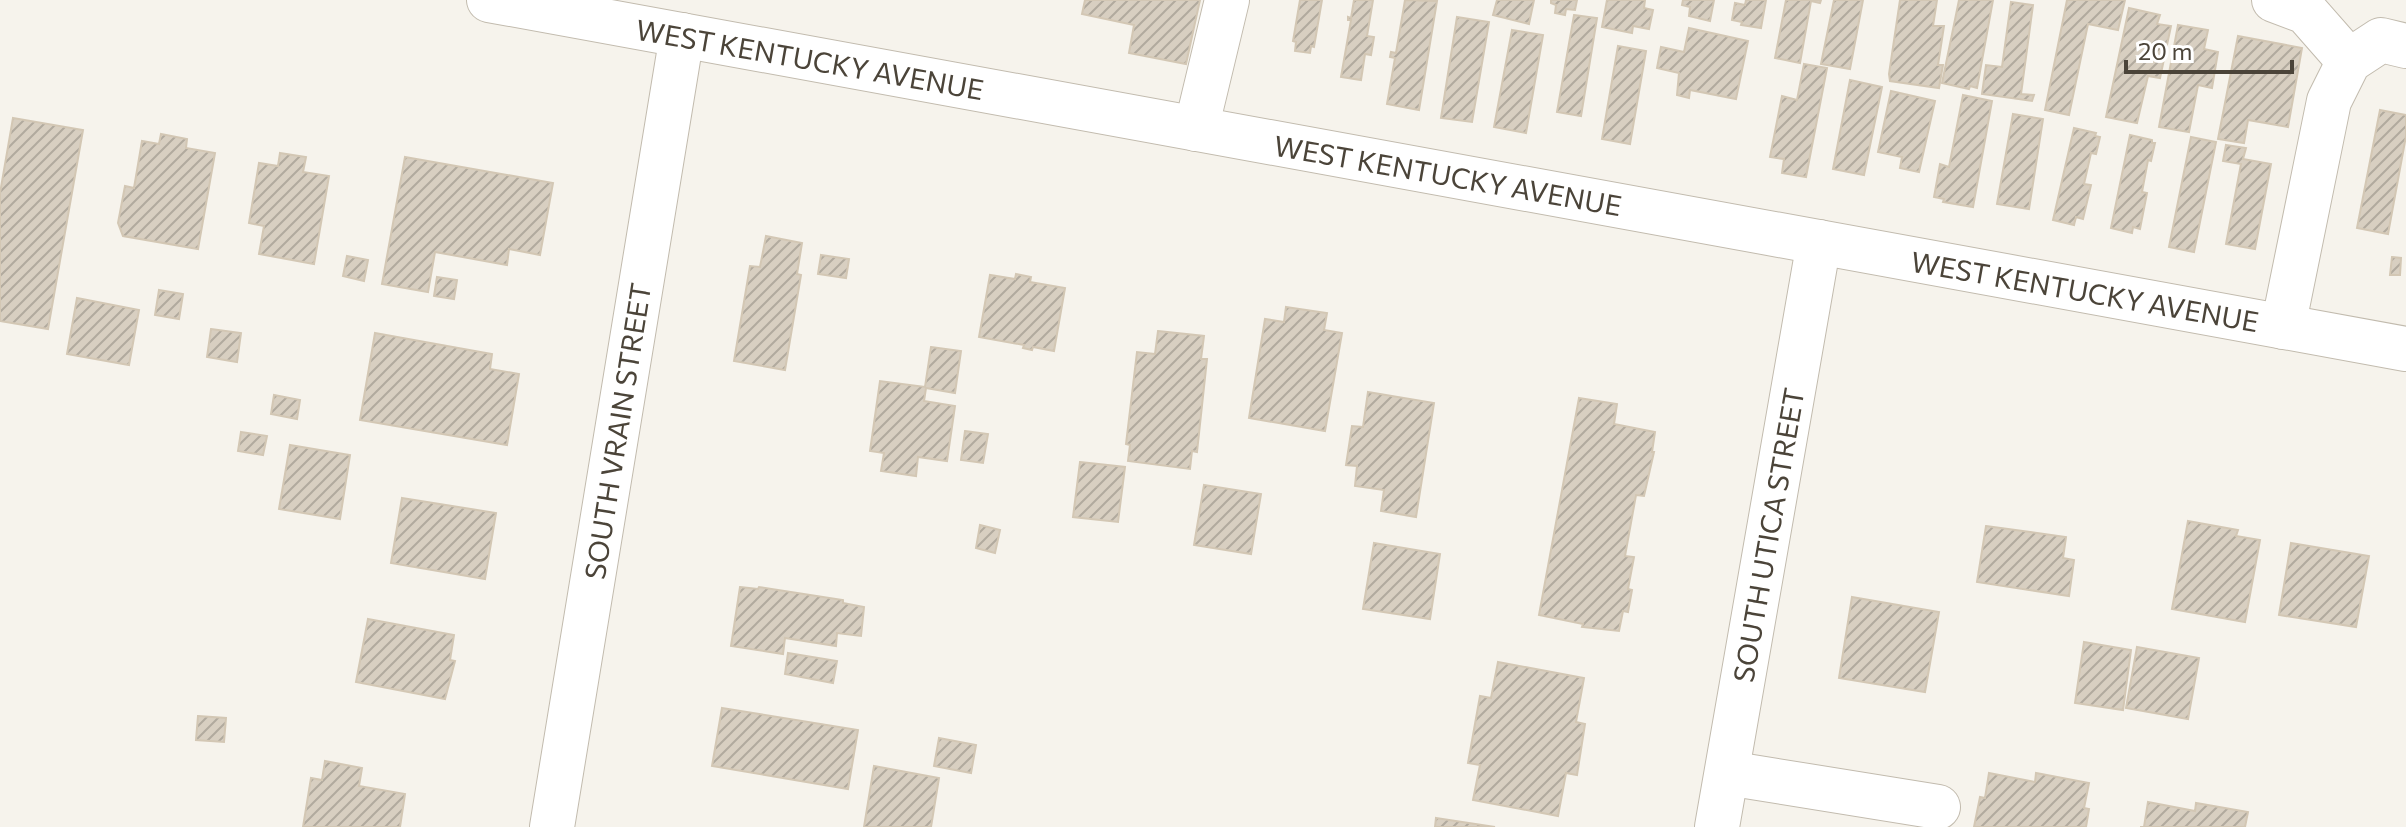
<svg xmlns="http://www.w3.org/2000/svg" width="2406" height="827" font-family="Commissioner,sans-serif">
  <defs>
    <pattern id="building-hatch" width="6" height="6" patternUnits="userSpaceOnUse" patternTransform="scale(2)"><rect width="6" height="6" fill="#d8cfc1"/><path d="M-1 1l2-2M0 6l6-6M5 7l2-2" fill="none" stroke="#b1aa9e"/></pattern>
  </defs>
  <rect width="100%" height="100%" fill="#f6f3ec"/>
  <g fill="url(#building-hatch)" stroke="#d3c7b4" stroke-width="2">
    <path d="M1085 0H1200L1186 64 1129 53 1134 25 1082 14Z"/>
    <path d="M1300 0H1322L1314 47 1311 46 1310 53 1295 51 1296 42 1293 41Z"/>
    <path d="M1354 0H1373L1367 36 1374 37 1371 55 1365 54 1361 80 1341 77 1351 20H1348V17L1351 18Z"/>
    <path d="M1405 0 1437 1 1419 110 1387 104 1395 58 1390 57 1391 52 1396 53Z"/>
    <path d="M1497 0H1534L1529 24 1493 15Z"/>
    <path d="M1551 0H1577L1575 10 1566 9 1565 15 1555 13 1556 5 1551 3Z"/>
    <path d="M1607 0H1645L1644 8 1653 10 1649 29 1633 26 1632 33 1602 27Z"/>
    <path d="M1683 0H1714L1710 21 1689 16 1690 7 1682 5Z"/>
    <path d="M1746 0H1766L1761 28 1741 25 1742 22 1732 20 1735 3 1745 5Z"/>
    <path d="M1786 0H1821L1820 3 1811 1 1800 63 1775 58Z"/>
    <path d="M1834 0H1863L1850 69 1821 64Z"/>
    <path d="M1900 0H1937L1933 26H1944L1938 65H1943L1939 88 1890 81 1889 74Z"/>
    <path d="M1959 0H1993L1977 88 1970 86 1969 89 1942 83Z"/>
    <path d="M2067 0H2125L2118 30 2088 24 2069 115 2045 110Z"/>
    <path d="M2011 2 2033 5 2021 94 2034 95 2032 101 1982 94 1986 65 2002 67Z"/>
    <path d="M2129 8 2160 15 2157 24 2171 26 2160 78 2148 76 2137 123 2106 117Z"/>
    <path d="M1574 15 1597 18 1581 116 1557 112Z"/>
    <path d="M1457 17 1489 22 1472 122 1441 118Z"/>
    <path d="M2178 25 2208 30 2204 49 2218 52 2212 88 2198 85 2189 132 2159 127Z"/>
    <path d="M1689 28 1748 41 1736 99 1690 90 1689 98 1677 95 1679 73 1657 68 1661 47 1684 52Z"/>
    <path d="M1512 30 1543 35 1526 133 1494 127Z"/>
    <path d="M2238 36 2302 48 2288 127 2248 120 2244 143 2218 139Z"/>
    <path d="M1618 46 1646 51 1630 144 1602 139Z"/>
    <path d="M1804 64 1827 68 1806 177 1782 173 1784 159 1770 157 1782 96 1797 100Z"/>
    <path d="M1850 80 1882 87 1864 175 1833 169Z"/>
    <path d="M1891 91 1935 101 1919 172 1900 168 1902 157 1878 152Z"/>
    <path d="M1963 95 1992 101 1973 207 1943 202 1944 199 1934 197 1940 164 1949 167Z"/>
    <path d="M2380 110 2406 115V136L2388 234 2357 228Z"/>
    <path d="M2013 114 2043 119 2029 209 1997 204Z"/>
    <path d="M13 118 83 130 48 329 0 321V193Z"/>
    <path d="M2074 128 2096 133 2095 136 2100 137 2096 154 2091 153 2084 184 2091 185 2083 219 2076 217 2074 225 2053 220Z"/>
    <path d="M161 134 187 139 186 148 215 153 198 249 123 236 118 223 125 186 134 188 142 141 159 144Z"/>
    <path d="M2130 135 2152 140V143H2155L2151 161 2148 160 2142 192 2147 193 2140 229 2133 227 2132 233 2111 228Z"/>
    <path d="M2191 137 2216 142 2194 252 2169 247Z"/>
    <path d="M2226 145 2246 148 2243 159 2271 164 2255 249 2226 244 2241 164 2223 161Z"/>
    <path d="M280 153 306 157 303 172 329 176 314 264 259 254 264 226 249 223 259 163 278 166Z"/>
    <path d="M405 157 553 183 540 255 509 249 507 265 435 252 428 292 382 284Z"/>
    <path d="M766 236 802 243 797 274 801 275 785 370 734 361 750 266 760 267Z"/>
    <path d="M821 255 849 259 846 278 818 274Z"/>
    <path d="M347 256 368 260 364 281 343 276Z"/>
    <path d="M2392 257 2401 258 2400 275H2390Z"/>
    <path d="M1016 274 1031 277 1030 282 1065 288 1054 351 1033 347 1032 350 1023 348 1024 345 979 337 990 275 1015 279Z"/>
    <path d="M437 277 457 280 454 299 434 296Z"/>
    <path d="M159 290 183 294 179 319 155 315Z"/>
    <path d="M77 298 139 310 129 365 67 354Z"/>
    <path d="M1286 307 1327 313 1324 330 1342 333 1325 431 1249 418 1265 319 1284 322Z"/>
    <path d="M211 329 241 333 237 362 207 357Z"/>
    <path d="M1158 331 1204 336 1201 359H1207L1197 452 1192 451 1190 469 1128 461 1130 445 1126 444 1137 352 1155 354Z"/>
    <path d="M375 333 492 354 490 369 519 374 507 445 360 420Z"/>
    <path d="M931 347 961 351 955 393 926 388 924 401 955 406 947 461 918 457 916 476 881 471 884 453 870 451 880 381 925 387Z"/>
    <path d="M1368 392 1434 403 1416 517 1381 511 1384 490 1355 486 1357 466 1346 465 1352 426 1363 427Z"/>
    <path d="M274 395 300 400 297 419 271 414Z"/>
    <path d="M1579 398 1617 404 1614 424 1655 432 1652 452H1654L1644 496 1636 495 1625 556 1634 557 1628 589 1632 590 1628 612 1623 611 1619 631 1582 627 1583 624 1539 615Z"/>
    <path d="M965 431 988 434 983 463 961 460Z"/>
    <path d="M241 432 267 436 263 455 238 451Z"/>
    <path d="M290 445 350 455 340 519 279 509Z"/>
    <path d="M1080 462 1125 467 1118 522 1073 517Z"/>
    <path d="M1204 485 1261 494 1251 554 1194 545Z"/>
    <path d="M402 498 496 513 485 579 391 563Z"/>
    <path d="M2188 521 2238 530 2236 536 2260 540 2245 622 2172 609Z"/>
    <path d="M980 525 1000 530 995 553 976 548Z"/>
    <path d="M1986 526 2066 537 2063 558 2074 560 2069 596 1977 582Z"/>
    <path d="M1374 543 1440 554 1430 619 1363 609Z"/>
    <path d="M2291 543 2369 556 2356 627 2279 615Z"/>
    <path d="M740 587 758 589 759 587 843 600V603L864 607 861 636 837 633 836 646 785 638 783 654 731 646Z"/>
    <path d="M1852 597 1939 612 1925 692 1839 678Z"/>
    <path d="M368 619 454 635 450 660 455 661 445 699 356 682Z"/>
    <path d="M2084 642 2131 650 2123 710 2075 703Z"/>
    <path d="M2137 647 2199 658 2188 719 2126 708Z"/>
    <path d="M788 653 837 661 833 683 785 674Z"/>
    <path d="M1498 662 1584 678 1576 722 1585 724 1577 775 1566 773 1558 816 1473 800 1480 765 1468 763 1480 696 1491 698Z"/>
    <path d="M722 708 858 730 848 789 712 766Z"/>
    <path d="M198 716 226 718 224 742 196 740Z"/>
    <path d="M939 738 976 745 971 773 934 766Z"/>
    <path d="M325 761 362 768 359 786 405 794 400 827H303L311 778 322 780Z"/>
    <path d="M874 766 939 778 931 827H864Z"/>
    <path d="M1989 773 2035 782 2036 773 2089 783 2084 808 2089 809 2086 827H1974L1980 797 1985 798Z"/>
    <path d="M2148 802 2195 811 2196 803 2248 812 2245 827H2140H2144Z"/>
    <path d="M1436 818 1495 827H1435Z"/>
  </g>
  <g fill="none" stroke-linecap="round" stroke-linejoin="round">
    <g stroke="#c2bbae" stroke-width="46">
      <g id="minor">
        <path d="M489 0 2406 349"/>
        <path d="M2274 0 2306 12 2349 61"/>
        <path d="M1196 129 1227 0"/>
        <path d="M2283 327 2329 101 2349 61 2381 40 2406 46"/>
        <path d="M1727 773 1938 807"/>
        <path d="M552 827 682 35"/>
        <path d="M1717 827 1819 242"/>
      </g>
    </g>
    <use href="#minor" stroke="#fff" stroke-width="44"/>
  </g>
  <g text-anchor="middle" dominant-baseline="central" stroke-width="8" stroke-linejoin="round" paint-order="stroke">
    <g font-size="28" fill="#4b4439" stroke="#fff">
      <text transform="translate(810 59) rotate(10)">WEST KENTUCKY AVENUE</text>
      <text transform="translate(1448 175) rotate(10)">WEST KENTUCKY AVENUE</text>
      <text transform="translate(2085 291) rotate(10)">WEST KENTUCKY AVENUE</text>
      <text transform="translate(617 431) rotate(-81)">SOUTH VRAIN STREET</text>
      <text transform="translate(1768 535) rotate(-80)">SOUTH UTICA STREET</text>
    </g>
  </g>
  <path d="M2126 60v12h166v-12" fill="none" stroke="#4b4439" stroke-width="4"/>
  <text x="2138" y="60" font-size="24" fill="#4b4439" stroke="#ffffff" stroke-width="6" paint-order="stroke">20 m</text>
</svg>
